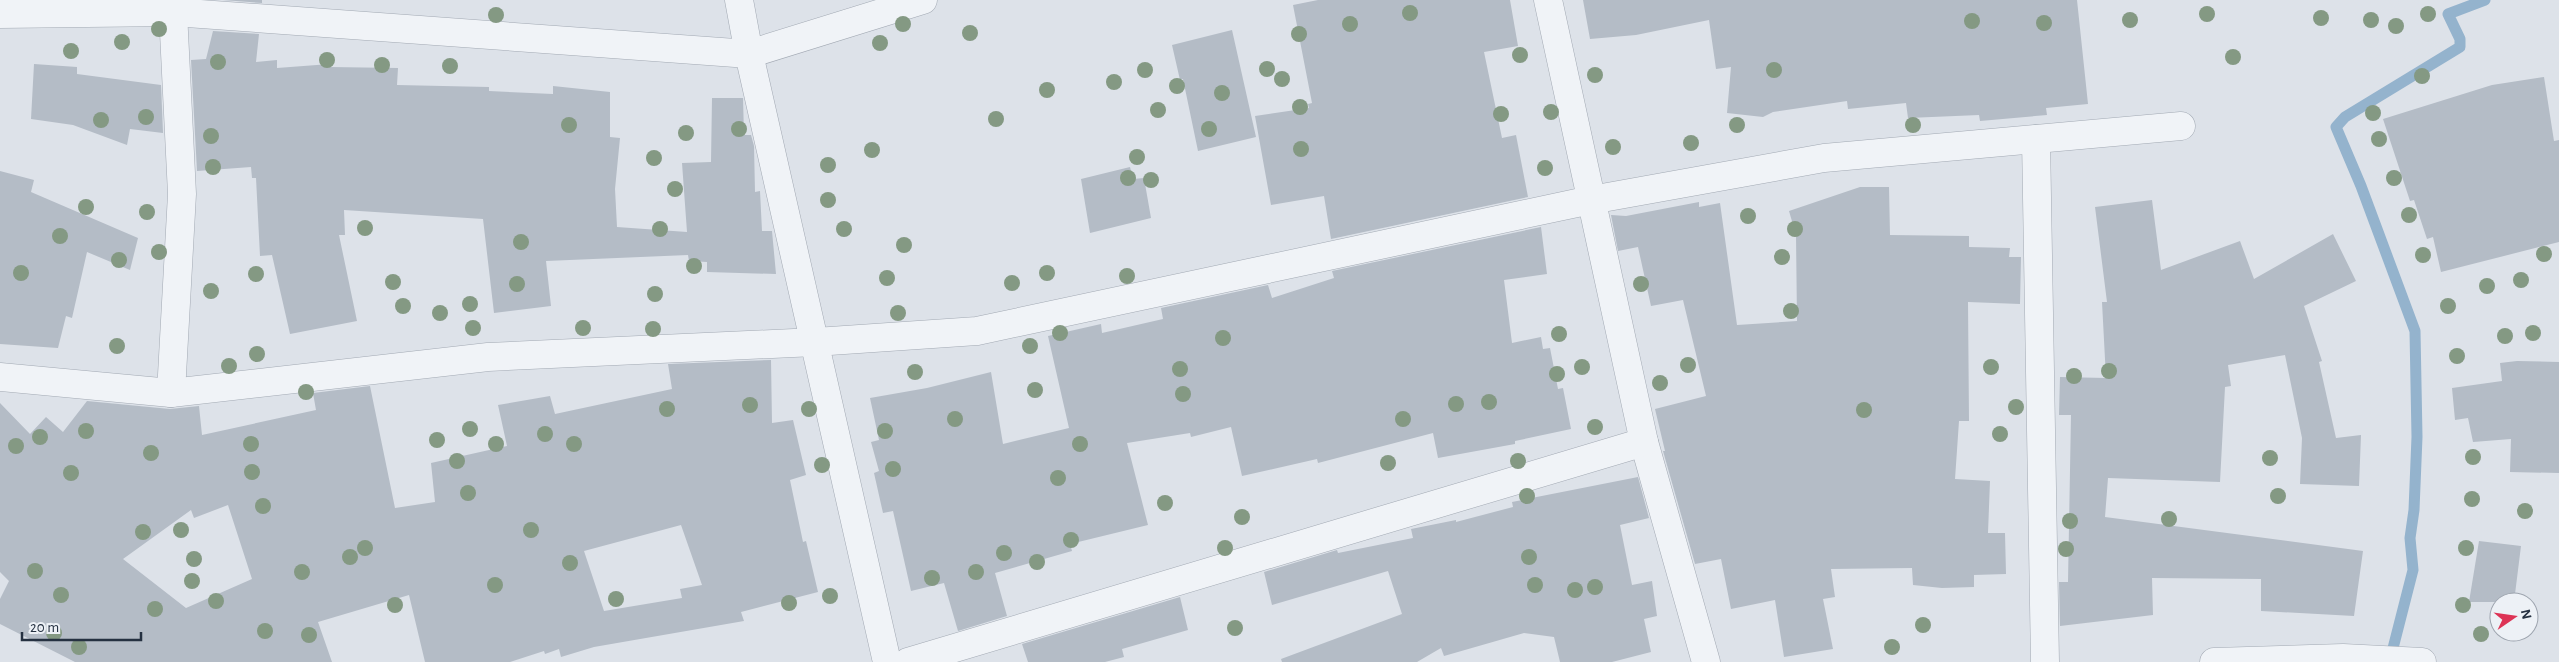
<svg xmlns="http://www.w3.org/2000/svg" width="2559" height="662" font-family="'Alegreya Sans',sans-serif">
  <rect width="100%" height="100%" fill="#dde2e9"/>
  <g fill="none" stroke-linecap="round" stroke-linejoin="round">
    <path stroke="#94b3cd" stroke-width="11" d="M2391 656 2413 570 2410 538 2414 510 2417 437 2415 331 2361 186 2336 127 2345 117 2460 47V39L2448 14 2485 0"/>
  </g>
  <g fill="#b4bcc6" fill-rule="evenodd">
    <path d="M223 0H262V3Z"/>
    <path d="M1318 0H1510L1518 46 1484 52 1502 138 1516 135 1528 197 1331 239 1324 196 1271 205 1255 116 1309 108 1308 104 1312 103 1293 5Z"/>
    <path d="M1583 0H2077L2088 104 2046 108 2047 115 1980 121 1979 115 1908 118 1906 103 1848 109 1847 101 1773 112 1763 117 1727 113 1731 67 1716 69 1709 20 1636 35 1590 39Z"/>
    <path d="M1232 30 1256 137 1198 151 1183 79 1180 80 1172 45Z"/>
    <path d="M213 31 259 34 256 62 277 60V68L330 64V67L398 68 397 85 489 87V91L553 94V86L610 92V137L620 138 615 189 617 227 687 232 682 163 711 162 712 98H743L744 135H751L754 146 755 192 760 191 762 231H772L776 274 707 272V262L689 261 688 255 546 261 551 306 494 313 483 219 344 210 345 235H339L357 321 290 334 272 255 260 256 256 178H252L251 167 197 171 191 60 206 59Z"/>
    <path d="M34 64 77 67V74L161 85 163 133 130 129 127 145 73 125 31 119Z"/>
    <path d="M2544 77 2554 141 2559 140V242L2441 272 2433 237 2427 239 2414 200 2410 201 2383 119 2492 85Z"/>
    <path d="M1130 167 1133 179 1144 178 1151 218 1090 233 1081 179Z"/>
    <path d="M0 171 34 180 31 192 138 238 130 270 87 252 72 318 66 316 58 348 0 344Z"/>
    <path d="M1860 187H1889L1890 235 1969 236V247L2010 248 2009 257H2021L2020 304 1968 302 1969 421H1959L1955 479 1990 481 1988 533H2005L2006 574 1974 575V587L1942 588 1913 585 1912 568 1831 569 1835 597 1823 599 1833 649 1784 657 1775 600 1731 609 1721 559 1695 564 1663 451H1665L1655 409 1706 396 1683 300 1651 306 1638 247 1618 251 1611 215 1626 216 1699 202V207L1720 203 1737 325 1797 321 1796 235 1789 211Z"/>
    <path d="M2152 200 2161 270 2240 241 2254 279 2333 234 2356 281 2304 306 2322 361 2319 362 2336 438 2361 435 2359 486 2300 484 2302 438 2285 355 2228 365 2231 386 2225 387 2220 482 2108 478 2105 517 2363 551 2354 616 2261 611V579L2152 578 2153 615 2060 626 2059 582H2068L2071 415H2059L2060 377 2106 378 2102 302H2107L2095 207Z"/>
    <path d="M1541 227 1547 274 1504 280 1512 343 1541 337 1543 349 1550 348 1558 389 1563 388 1571 429 1515 441V444L1438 458 1433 433 1318 463 1317 459 1242 476 1231 427 1191 437 1190 433 1127 443 1148 525 1070 544 1072 551 995 573 1007 616 958 631 944 583 911 591 893 511 883 513 874 473 879 471 871 442 879 440 870 398 927 388 991 372 1003 444 1069 428 1048 336 1101 324 1102 333 1163 319 1161 308 1268 285 1272 298 1334 278 1332 271Z"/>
    <path d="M771 360 772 423 793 420 806 475 790 480 803 542 806 541 818 592 741 612 744 621 594 647 561 657 559 649 545 654 544 651 510 662H425L409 595 318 622 332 662H75L0 624V599L9 581 0 572V403L30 434 46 417 63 432 87 401 170 409 199 406 202 435 316 410 313 393 370 386 395 508 435 502 431 463 507 446 498 405 550 396 555 414 672 389 668 364ZM228 505 252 579 186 608 123 559 191 510 194 518ZM681 525 702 585 680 589 682 598 604 611 584 551Z"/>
    <path d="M2517 361 2559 362V473L2510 472 2511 439 2473 442 2468 418 2455 420 2452 388 2502 381 2500 363Z"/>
    <path d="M1638 477 1649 518 1620 525 1632 585 1652 581 1657 616 1644 619 1651 652 1612 662H1560L1554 637 1524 633 1444 656 1441 648 1417 662H1282L1281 659 1402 614 1388 571 1272 605 1264 572 1337 550 1338 553 1413 538 1411 529 1456 520V522L1513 507 1512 502Z"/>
    <path d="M2479 541 2521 546 2514 602H2469Z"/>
    <path d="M1180 597 1188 630 1122 649 1124 657 1105 662H1028L1022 644Z"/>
  </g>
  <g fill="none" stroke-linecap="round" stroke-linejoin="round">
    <g stroke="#a2a9b3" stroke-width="29">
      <g id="minor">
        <path d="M739 0 749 54 887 662"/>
        <path d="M1548 0 1644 442 1706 662"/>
        <path d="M0 14 173 12 749 54 923 0"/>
        <path d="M2036 139 2045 662"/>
        <path d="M0 377 171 393 488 357 815 342 977 331 1591 200 1824 158 2181 126"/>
        <path d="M171 393 182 194 173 12 176 0"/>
        <path d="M908 662 1644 442"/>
        <path d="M2214 662 2343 658 2422 662"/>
      </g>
    </g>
    <use href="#minor" stroke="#f0f3f7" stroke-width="28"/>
  </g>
  <g fill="#849983">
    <circle cx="1410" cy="13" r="8"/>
    <circle cx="2207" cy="14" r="8"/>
    <circle cx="2428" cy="14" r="8"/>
    <circle cx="496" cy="15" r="8"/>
    <circle cx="2321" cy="18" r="8"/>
    <circle cx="2130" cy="20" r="8"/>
    <circle cx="2371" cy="20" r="8"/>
    <circle cx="1972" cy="21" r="8"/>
    <circle cx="2044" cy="23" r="8"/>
    <circle cx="903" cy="24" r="8"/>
    <circle cx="1350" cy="24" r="8"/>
    <circle cx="2396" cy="26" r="8"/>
    <circle cx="159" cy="29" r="8"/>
    <circle cx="970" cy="33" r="8"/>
    <circle cx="1299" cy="34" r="8"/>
    <circle cx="122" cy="42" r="8"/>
    <circle cx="880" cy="43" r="8"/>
    <circle cx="71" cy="51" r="8"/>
    <circle cx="1520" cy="55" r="8"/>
    <circle cx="2233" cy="57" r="8"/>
    <circle cx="327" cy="60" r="8"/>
    <circle cx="218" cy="62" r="8"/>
    <circle cx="382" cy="65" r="8"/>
    <circle cx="450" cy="66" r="8"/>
    <circle cx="1267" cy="69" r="8"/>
    <circle cx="1145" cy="70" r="8"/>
    <circle cx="1774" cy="70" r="8"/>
    <circle cx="1595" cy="75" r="8"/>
    <circle cx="2422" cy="76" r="8"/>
    <circle cx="1282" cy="79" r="8"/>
    <circle cx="1114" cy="82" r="8"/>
    <circle cx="1177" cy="86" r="8"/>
    <circle cx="1047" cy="90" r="8"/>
    <circle cx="1222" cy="93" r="8"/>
    <circle cx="1300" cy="107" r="8"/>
    <circle cx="1158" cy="110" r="8"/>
    <circle cx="1551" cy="112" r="8"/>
    <circle cx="2373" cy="113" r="8"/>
    <circle cx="1501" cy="114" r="8"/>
    <circle cx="146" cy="117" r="8"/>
    <circle cx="996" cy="119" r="8"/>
    <circle cx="101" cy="120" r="8"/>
    <circle cx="569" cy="125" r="8"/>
    <circle cx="1737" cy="125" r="8"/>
    <circle cx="1913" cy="125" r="8"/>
    <circle cx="739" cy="129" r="8"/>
    <circle cx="1209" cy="129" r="8"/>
    <circle cx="686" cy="133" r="8"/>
    <circle cx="211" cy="136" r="8"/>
    <circle cx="2379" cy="139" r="8"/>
    <circle cx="1691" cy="143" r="8"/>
    <circle cx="1613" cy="147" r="8"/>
    <circle cx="1301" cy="149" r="8"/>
    <circle cx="872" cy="150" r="8"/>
    <circle cx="1137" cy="157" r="8"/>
    <circle cx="654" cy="158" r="8"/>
    <circle cx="828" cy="165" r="8"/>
    <circle cx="213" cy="167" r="8"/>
    <circle cx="1545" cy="168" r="8"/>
    <circle cx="1128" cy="178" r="8"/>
    <circle cx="2394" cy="178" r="8"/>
    <circle cx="1151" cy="180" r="8"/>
    <circle cx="675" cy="189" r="8"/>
    <circle cx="828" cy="200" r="8"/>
    <circle cx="86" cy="207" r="8"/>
    <circle cx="147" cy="212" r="8"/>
    <circle cx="2409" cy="215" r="8"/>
    <circle cx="1748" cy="216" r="8"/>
    <circle cx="365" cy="228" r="8"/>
    <circle cx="660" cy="229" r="8"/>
    <circle cx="844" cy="229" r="8"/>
    <circle cx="1795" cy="229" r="8"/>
    <circle cx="60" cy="236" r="8"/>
    <circle cx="521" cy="242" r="8"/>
    <circle cx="904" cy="245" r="8"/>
    <circle cx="159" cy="252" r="8"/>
    <circle cx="2544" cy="254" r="8"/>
    <circle cx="2423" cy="255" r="8"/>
    <circle cx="1782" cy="257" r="8"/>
    <circle cx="119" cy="260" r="8"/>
    <circle cx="694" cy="266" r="8"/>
    <circle cx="21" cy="273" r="8"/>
    <circle cx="1047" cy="273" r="8"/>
    <circle cx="256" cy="274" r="8"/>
    <circle cx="1127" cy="276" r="8"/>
    <circle cx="887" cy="278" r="8"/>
    <circle cx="2521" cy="280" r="8"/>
    <circle cx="393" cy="282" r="8"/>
    <circle cx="1012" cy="283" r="8"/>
    <circle cx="517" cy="284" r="8"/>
    <circle cx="1641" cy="284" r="8"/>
    <circle cx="2487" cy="286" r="8"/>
    <circle cx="211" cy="291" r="8"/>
    <circle cx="655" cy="294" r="8"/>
    <circle cx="470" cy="304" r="8"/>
    <circle cx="403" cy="306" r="8"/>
    <circle cx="2448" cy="306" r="8"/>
    <circle cx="1791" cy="311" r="8"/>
    <circle cx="440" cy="313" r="8"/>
    <circle cx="898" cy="313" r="8"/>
    <circle cx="473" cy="328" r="8"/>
    <circle cx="583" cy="328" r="8"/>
    <circle cx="653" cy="329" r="8"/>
    <circle cx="1060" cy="333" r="8"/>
    <circle cx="2533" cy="333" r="8"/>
    <circle cx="1559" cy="334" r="8"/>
    <circle cx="2505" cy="336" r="8"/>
    <circle cx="1223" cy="338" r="8"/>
    <circle cx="117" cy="346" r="8"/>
    <circle cx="1030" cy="346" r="8"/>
    <circle cx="257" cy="354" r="8"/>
    <circle cx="2457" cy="356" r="8"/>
    <circle cx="1688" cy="365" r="8"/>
    <circle cx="229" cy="366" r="8"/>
    <circle cx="1582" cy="367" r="8"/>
    <circle cx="1991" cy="367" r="8"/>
    <circle cx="1180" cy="369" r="8"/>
    <circle cx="2109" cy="371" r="8"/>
    <circle cx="915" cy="372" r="8"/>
    <circle cx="1557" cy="374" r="8"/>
    <circle cx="2074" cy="376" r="8"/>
    <circle cx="1660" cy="383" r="8"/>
    <circle cx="1035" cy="390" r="8"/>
    <circle cx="306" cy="392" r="8"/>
    <circle cx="1183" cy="394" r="8"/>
    <circle cx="1489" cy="402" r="8"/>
    <circle cx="1456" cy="404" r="8"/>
    <circle cx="750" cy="405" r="8"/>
    <circle cx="2016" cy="407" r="8"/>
    <circle cx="667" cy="409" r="8"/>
    <circle cx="809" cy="409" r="8"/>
    <circle cx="1864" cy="410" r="8"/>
    <circle cx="955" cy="419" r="8"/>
    <circle cx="1403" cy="419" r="8"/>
    <circle cx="1595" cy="427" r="8"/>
    <circle cx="470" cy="429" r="8"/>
    <circle cx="86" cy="431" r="8"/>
    <circle cx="885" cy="431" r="8"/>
    <circle cx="545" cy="434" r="8"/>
    <circle cx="2000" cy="434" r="8"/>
    <circle cx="40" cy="437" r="8"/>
    <circle cx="437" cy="440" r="8"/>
    <circle cx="251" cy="444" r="8"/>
    <circle cx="496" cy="444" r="8"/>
    <circle cx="574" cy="444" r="8"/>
    <circle cx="1080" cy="444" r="8"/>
    <circle cx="16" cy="446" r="8"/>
    <circle cx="151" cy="453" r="8"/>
    <circle cx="2473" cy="457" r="8"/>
    <circle cx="2270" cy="458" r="8"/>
    <circle cx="457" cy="461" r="8"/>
    <circle cx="1518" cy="461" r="8"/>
    <circle cx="1388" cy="463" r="8"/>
    <circle cx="822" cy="465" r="8"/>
    <circle cx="893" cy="469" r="8"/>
    <circle cx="252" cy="472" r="8"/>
    <circle cx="71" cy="473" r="8"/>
    <circle cx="1058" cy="478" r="8"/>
    <circle cx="468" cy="493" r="8"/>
    <circle cx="1527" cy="496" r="8"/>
    <circle cx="2278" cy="496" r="8"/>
    <circle cx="2472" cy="499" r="8"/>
    <circle cx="1165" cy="503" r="8"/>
    <circle cx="263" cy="506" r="8"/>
    <circle cx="2525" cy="511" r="8"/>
    <circle cx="1242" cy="517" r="8"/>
    <circle cx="2169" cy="519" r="8"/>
    <circle cx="2070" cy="521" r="8"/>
    <circle cx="181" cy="530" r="8"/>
    <circle cx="531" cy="530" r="8"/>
    <circle cx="143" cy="532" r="8"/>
    <circle cx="1071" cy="540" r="8"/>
    <circle cx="365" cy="548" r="8"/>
    <circle cx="1225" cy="548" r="8"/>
    <circle cx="2466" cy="548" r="8"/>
    <circle cx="2066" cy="549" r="8"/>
    <circle cx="1004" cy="553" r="8"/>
    <circle cx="350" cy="557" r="8"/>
    <circle cx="1529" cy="557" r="8"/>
    <circle cx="194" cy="559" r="8"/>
    <circle cx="1037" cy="562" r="8"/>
    <circle cx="570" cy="563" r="8"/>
    <circle cx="35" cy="571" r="8"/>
    <circle cx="302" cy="572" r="8"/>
    <circle cx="976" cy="572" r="8"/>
    <circle cx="932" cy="578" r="8"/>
    <circle cx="192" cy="581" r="8"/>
    <circle cx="495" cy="585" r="8"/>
    <circle cx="1535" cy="585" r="8"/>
    <circle cx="1595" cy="587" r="8"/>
    <circle cx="1575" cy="590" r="8"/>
    <circle cx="61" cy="595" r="8"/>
    <circle cx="830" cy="596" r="8"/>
    <circle cx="616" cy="599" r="8"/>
    <circle cx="216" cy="601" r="8"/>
    <circle cx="789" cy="603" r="8"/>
    <circle cx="395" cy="605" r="8"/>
    <circle cx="2463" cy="605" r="8"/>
    <circle cx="155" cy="609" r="8"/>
    <circle cx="1923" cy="625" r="8"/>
    <circle cx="1235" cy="628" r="8"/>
    <circle cx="265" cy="631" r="8"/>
    <circle cx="54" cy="633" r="8"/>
    <circle cx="2481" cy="634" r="8"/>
    <circle cx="309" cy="635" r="8"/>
    <circle cx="79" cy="647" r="8"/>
    <circle cx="1892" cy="647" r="8"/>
  </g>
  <g transform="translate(2514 617) rotate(77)"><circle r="24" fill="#edf1f6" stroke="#9da4ae"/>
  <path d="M0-4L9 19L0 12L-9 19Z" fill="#dd3355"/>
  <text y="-8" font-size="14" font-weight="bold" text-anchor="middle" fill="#253141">N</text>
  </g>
  <path d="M22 632v8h119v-8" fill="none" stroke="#253141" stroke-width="2.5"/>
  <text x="30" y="632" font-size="15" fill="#253141" stroke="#edf1f6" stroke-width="4" paint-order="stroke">20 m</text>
</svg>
